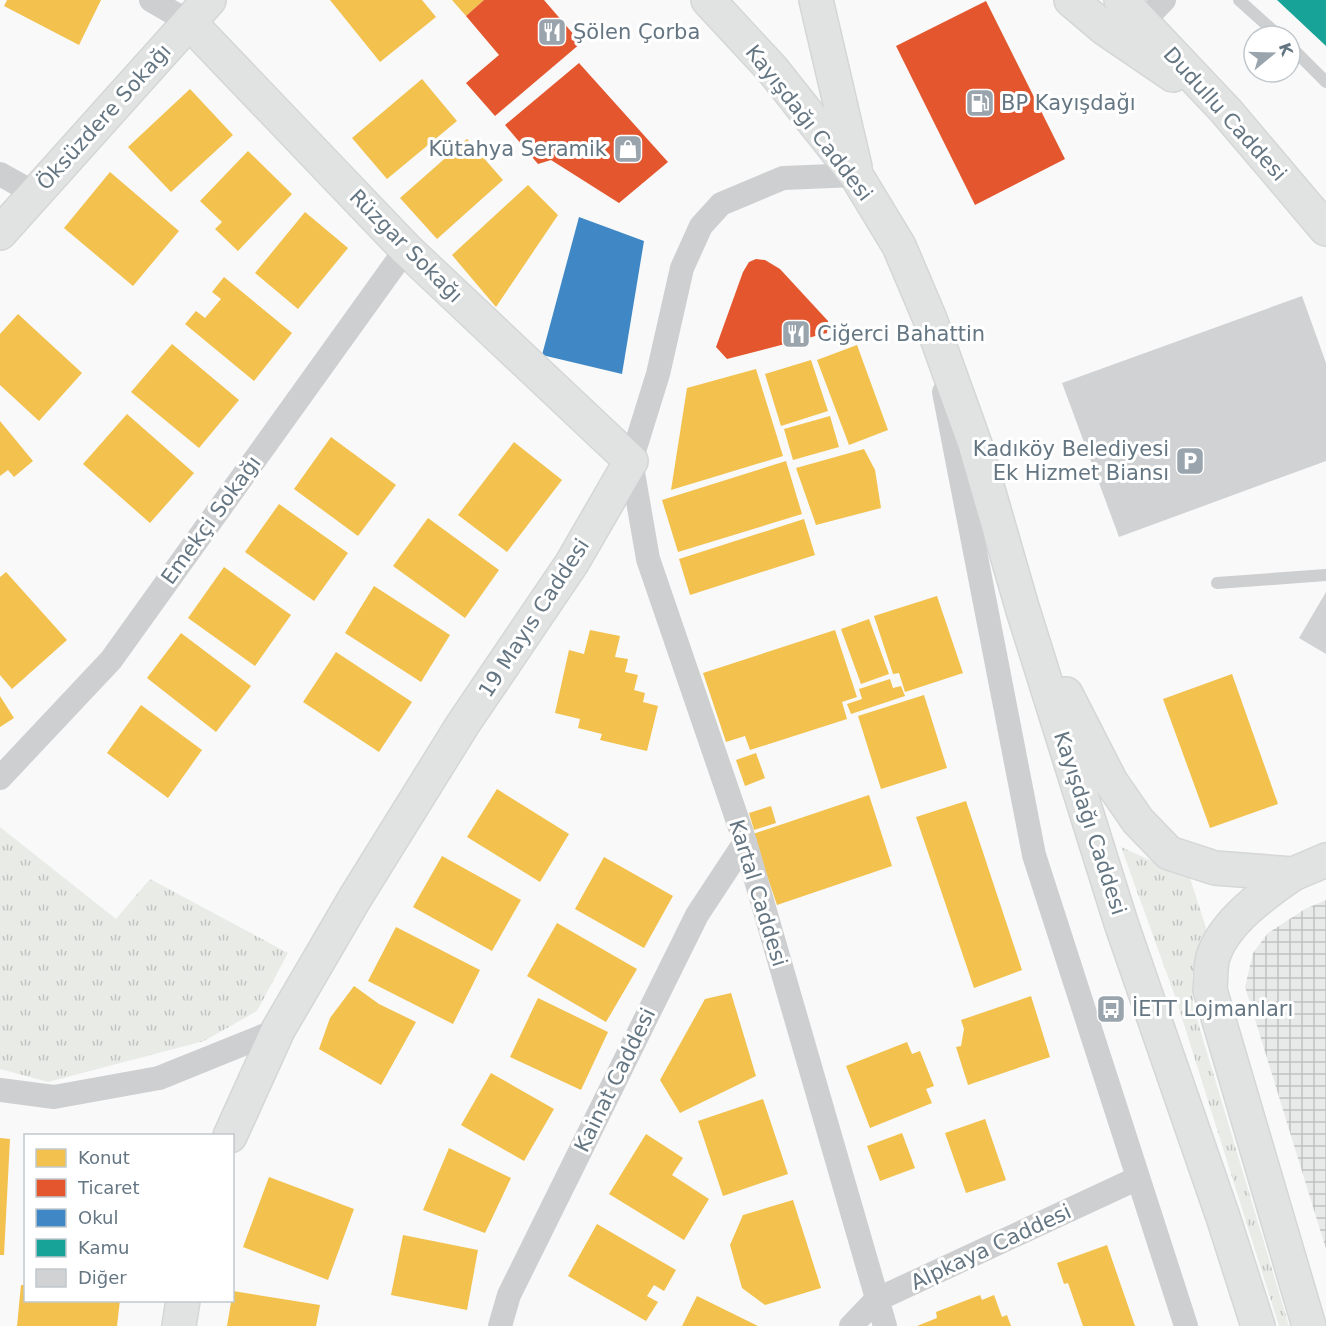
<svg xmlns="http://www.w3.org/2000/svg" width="1326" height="1326" font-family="'DejaVu Sans',sans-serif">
  <defs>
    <pattern id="industrial-grid" width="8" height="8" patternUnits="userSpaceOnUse" patternTransform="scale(1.5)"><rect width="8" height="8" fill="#e8e9e9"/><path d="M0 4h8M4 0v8" fill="none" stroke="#c0c1c2"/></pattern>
    <pattern id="grass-tufts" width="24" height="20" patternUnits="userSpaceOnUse" patternTransform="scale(1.5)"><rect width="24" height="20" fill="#e8ebe6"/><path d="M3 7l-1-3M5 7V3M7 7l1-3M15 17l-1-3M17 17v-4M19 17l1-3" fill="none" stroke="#c0c3c0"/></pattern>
  </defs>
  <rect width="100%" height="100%" fill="#f9f9f9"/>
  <path fill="url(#industrial-grid)" d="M1326 900V1249L1245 987 1253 953 1268 933 1305 909Z"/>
  <g fill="url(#grass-tufts)">
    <path d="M0 827 116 919 150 879 288 953 257 1011 204 1041 48 1082 0 1069Z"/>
    <path d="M1121 847 1190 878 1208 934 1192 975 1193 1006 1289 1326H1279L1176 999Z"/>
  </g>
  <g fill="#f2c14e">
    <path d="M7 0H101L79 45 4 6Z"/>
    <path d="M330 0H422L436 17 380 62Z"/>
    <path d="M452 0H484L466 16Z"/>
    <path d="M422 79 457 121 387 179 352 138Z"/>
    <path d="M190 89 233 135 171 192 128 147Z"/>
    <path d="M467 139 503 180 437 239 400 198Z"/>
    <path d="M248 151 292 194 238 251 215 229 222 222 200 201Z"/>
    <path d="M110 172 179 231 133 286 64 228Z"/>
    <path d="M528 185 558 215 496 307 452 255Z"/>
    <path d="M305 212 348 248 298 309 255 273Z"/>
    <path d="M224 277 292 333 254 381 185 324 196 311 205 318 221 299 212 292Z"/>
    <path d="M18 314 82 373 39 421 0 385V334Z"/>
    <path d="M172 344 239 400 199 448 131 392Z"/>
    <path d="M857 345 888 430 849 445 817 360Z"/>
    <path d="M811 360 828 411 781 426 765 374Z"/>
    <path d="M756 369 783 456 671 490 687 388Z"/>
    <path d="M127 414 194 473 150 523 83 464Z"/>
    <path d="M830 416 839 447 793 460 784 429Z"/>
    <path d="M0 421 33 461 14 477 8 470 0 476Z"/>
    <path d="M331 437 396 485 358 536 294 489Z"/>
    <path d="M514 442 562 480 507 552 458 515Z"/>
    <path d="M864 449 875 470 881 508 816 525 796 468Z"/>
    <path d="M786 461 802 514 678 552 662 500Z"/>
    <path d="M279 504 348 553 314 601 245 552Z"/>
    <path d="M428 518 499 570 465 618 393 566Z"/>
    <path d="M804 519 815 555 690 595 679 559Z"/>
    <path d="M224 567 291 615 255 666 188 618Z"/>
    <path d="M6 572 67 640 12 689 0 675V577Z"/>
    <path d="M374 586 450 635 421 682 345 633Z"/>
    <path d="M937 596 963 673 905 692 899 673 893 674 874 616Z"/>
    <path d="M869 619 889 674 861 684 841 629Z"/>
    <path d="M590 630 620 636 615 657 628 659 625 672 638 675 634 690 645 693 643 702 658 706 647 751 600 740 602 734 578 728 580 719 555 713 569 650 584 654Z"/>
    <path d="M835 630 857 697 842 702 847 719 750 750 745 736 726 742 703 673Z"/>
    <path d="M181 633 251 686 216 732 147 678Z"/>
    <path d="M336 652 412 702 379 752 303 702Z"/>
    <path d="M1232 674 1278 804 1210 828 1163 699Z"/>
    <path d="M890 679 893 688 901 686 905 696 851 714 847 704 862 699 859 689Z"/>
    <path d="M924 695 947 768 881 789 858 716Z"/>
    <path d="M0 696 14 718 0 727Z"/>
    <path d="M141 705 202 750 168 798 107 753Z"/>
    <path d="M756 753 765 778 745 786 736 760Z"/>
    <path d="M497 789 569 834 540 882 467 837Z"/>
    <path d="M869 795 892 866 777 905 753 834Z"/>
    <path d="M966 801 1022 970 974 988 916 817Z"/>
    <path d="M771 806 776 823 754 830 749 813Z"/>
    <path d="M442 856 521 900 492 951 413 907Z"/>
    <path d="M604 857 673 896 644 948 575 909Z"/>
    <path d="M557 923 637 969 606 1022 527 976Z"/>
    <path d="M396 927 480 970 453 1024 368 981Z"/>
    <path d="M354 986 379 1004 416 1022 381 1085 319 1049 330 1018Z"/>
    <path d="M731 993 756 1076 680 1113 660 1080 705 999Z"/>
    <path d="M1031 996 1050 1057 968 1085 956 1047 961 1046 964 1029 961 1020Z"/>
    <path d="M538 998 608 1032 581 1090 510 1057Z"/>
    <path d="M907 1042 912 1054 920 1051 934 1086 926 1089 932 1103 870 1128 846 1066Z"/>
    <path d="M491 1073 554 1109 524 1161 461 1125Z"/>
    <path d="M763 1099 788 1174 723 1196 698 1121Z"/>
    <path d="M985 1119 1006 1180 966 1193 945 1133Z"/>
    <path d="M902 1133 915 1168 880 1181 867 1146Z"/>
    <path d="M646 1134 683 1158 672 1175 709 1199 684 1240 609 1194Z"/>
    <path d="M0 1138 10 1139 4 1255H0Z"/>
    <path d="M449 1148 511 1178 485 1233 423 1210Z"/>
    <path d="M269 1177 354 1209 328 1280 243 1247Z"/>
    <path d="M793 1200 821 1288 765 1305 742 1288 730 1245 743 1215Z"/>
    <path d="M597 1224 676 1270 664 1291 654 1285 647 1296 658 1302 646 1321 568 1276Z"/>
    <path d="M403 1235 478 1250 467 1310 391 1295Z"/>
    <path d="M1107 1245 1135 1326H1083L1068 1283 1064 1284 1057 1263Z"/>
    <path d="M21 1285H26V1300H120L117 1326H17Z"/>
    <path d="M233 1291 320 1305 316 1326H227Z"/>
    <path d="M980 1295 982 1300 994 1295 1002 1317 1007 1315 1011 1326H917L937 1318 936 1312Z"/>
    <path d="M697 1296 758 1326H682Z"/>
  </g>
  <g fill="#e4572e">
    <path d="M484 0H544L581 43 495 116 466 83 499 55 466 16Z"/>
    <path d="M986 1 1065 159 975 205 896 46Z"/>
    <path d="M579 63 668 162 619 203 551 160 538 164 505 125Z"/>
    <path d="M756 259 765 260 780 269 828 321 827 333 727 359 716 347 743 272 749 262Z"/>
  </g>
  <path fill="#3f88c5" d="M579 217 644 241 622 374 542 355Z"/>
  <path fill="#17a398" d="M1277 0H1326V46Z"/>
  <g fill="#d0d2d3">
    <path d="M1302 296 1326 363V461L1119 537 1062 383Z"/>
    <path d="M1326 592V654L1299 638Z"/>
  </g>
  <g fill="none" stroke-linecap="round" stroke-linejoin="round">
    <g stroke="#d5d6d7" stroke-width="36">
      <g id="secondary">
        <path d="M189 22 406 249 631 461 572 563 463 724 355 898 278 1030 230 1136"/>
        <path d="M0 233 209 0"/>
        <path d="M179 1326 183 1300"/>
      </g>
    </g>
    <g stroke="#d5d6d7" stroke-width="36">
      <g id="primary">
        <path d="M708 0 772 69 856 175 899 246 930 319 975 444 1022 607 1121 923 1223 1217 1258 1326"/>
        <path d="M816 0 855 167"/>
        <path d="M1071 0 1104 28 1173 75"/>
        <path d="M1121 0 1226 111 1326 229"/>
        <path d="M1066 694 1111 782 1138 821 1169 853 1215 868 1293 874 1326 860"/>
        <path d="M1293 874C1264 894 1224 922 1213 957 1210 967 1211 980 1210 990L1309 1326"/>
      </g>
    </g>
    <g stroke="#cecfd0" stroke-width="12">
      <path d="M1239 0 1279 36"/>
      <path d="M1290 46 1326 82"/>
      <path d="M1217 583 1326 575"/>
    </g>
    <g stroke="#cecfd0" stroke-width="24">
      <path d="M151 0 189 22"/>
      <path d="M1142 23 1164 0"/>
      <path d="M0 174 36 194"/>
      <path d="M856 175 783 178 721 204 701 226 682 268 658 374 631 461 648 559 745 842 885 1326"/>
      <path d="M944 392 1034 855 1186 1326"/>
      <path d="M0 778 111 660 406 249"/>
      <path d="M0 1090 54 1097 159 1078 278 1030"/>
      <path d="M500 1326 509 1295 697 915 745 842"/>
      <path d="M851 1326 876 1300 1138 1178"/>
    </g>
    <use href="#secondary" stroke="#e1e2e2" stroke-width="33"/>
    <use href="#primary" stroke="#e1e2e2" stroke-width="33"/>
  </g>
  <defs>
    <g id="restaurant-square" transform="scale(1.5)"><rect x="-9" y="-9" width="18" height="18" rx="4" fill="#99a4ac" stroke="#fff"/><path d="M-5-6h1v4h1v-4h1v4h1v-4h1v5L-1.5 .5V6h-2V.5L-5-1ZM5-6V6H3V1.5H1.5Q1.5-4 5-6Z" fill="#fff"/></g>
    <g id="fuel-square" transform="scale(1.5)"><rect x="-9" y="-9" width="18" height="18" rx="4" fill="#99a4ac" stroke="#fff"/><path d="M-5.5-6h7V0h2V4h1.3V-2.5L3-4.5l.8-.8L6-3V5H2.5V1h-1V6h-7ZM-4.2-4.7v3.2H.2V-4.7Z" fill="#fff"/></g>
    <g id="shop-square" transform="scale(1.5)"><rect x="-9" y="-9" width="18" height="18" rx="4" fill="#99a4ac" stroke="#fff"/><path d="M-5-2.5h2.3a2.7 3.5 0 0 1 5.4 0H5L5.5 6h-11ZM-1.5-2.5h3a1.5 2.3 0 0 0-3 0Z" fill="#fff"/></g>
    <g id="parking-square" transform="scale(1.5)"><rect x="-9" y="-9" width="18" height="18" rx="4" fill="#99a4ac" stroke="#fff"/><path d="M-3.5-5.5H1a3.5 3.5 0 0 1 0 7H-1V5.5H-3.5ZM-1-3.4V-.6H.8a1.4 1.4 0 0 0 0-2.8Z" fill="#fff"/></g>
    <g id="bus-square" transform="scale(1.5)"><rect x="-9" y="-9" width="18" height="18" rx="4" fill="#99a4ac" stroke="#fff"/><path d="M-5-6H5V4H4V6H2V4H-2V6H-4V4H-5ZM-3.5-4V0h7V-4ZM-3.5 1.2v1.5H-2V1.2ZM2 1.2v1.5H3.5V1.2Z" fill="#fff"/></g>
  </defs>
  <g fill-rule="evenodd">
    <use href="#restaurant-square" x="552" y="32"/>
    <use href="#fuel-square" x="980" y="103"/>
    <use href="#shop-square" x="628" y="149"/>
    <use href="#restaurant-square" x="796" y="334"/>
    <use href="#parking-square" x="1190" y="461"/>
    <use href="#bus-square" x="1111" y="1009"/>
  </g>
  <g text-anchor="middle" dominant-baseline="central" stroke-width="6" stroke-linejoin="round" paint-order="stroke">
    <g font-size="21" fill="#657683" stroke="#fff" text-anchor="start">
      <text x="573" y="32">Şölen Çorba</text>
      <text x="1001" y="103">BP Kayışdağı</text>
      <text x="607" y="149" text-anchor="end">Kütahya Seramik</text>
      <text x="817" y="334">Ciğerci Bahattin</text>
      <text x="1169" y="449" text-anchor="end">Kadıköy Belediyesi<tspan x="1169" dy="24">Ek Hizmet Biansı</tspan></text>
      <text x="1132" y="1009">İETT Lojmanları</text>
    </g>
    <g font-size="21" fill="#657683" stroke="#fff">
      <text transform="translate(1225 114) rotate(48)">Dudullu Caddesi</text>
      <text transform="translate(104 117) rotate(-48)">Öksüzdere Sokağı</text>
      <text transform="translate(809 123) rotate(52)">Kayışdağı Caddesi</text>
      <text transform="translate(406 246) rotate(45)">Rüzgar Sokağı</text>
      <text transform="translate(211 520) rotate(-54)">Emekçi Sokağı</text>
      <text transform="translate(534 618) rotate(-57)">19 Mayıs Caddesi</text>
      <text transform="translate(1090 823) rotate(72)">Kayışdağı Caddesi</text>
      <text transform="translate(758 893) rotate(73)">Kartal Caddesi</text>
      <text transform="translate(615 1080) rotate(-64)">Kainat Caddesi</text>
      <text transform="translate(991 1247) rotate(-25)">Alpkaya Caddesi</text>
    </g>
  </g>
  <rect x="24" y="1134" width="210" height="168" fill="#ffffff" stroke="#c1c8cd" stroke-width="1.5"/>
  <rect x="36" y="1149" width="30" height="18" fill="#f2c14e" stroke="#c1c8cd" stroke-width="1.5"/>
  <text x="78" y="1164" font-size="18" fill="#657683">Konut</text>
  <rect x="36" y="1179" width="30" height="18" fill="#e4572e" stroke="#c1c8cd" stroke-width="1.5"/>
  <text x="78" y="1194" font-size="18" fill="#657683">Ticaret</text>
  <rect x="36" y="1209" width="30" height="18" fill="#3f88c5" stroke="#c1c8cd" stroke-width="1.5"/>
  <text x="78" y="1224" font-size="18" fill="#657683">Okul</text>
  <rect x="36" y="1239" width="30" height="18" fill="#17a398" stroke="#c1c8cd" stroke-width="1.5"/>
  <text x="78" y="1254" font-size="18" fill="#657683">Kamu</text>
  <rect x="36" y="1269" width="30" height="18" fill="#d0d2d3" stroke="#c1c8cd" stroke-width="1.5"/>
  <text x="78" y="1284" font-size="18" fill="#657683">Diğer</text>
  <g transform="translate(1272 54) rotate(71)"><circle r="28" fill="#ffffff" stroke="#c1c8cd" stroke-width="1.5"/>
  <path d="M0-4.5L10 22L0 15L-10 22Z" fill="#99a4ac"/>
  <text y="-9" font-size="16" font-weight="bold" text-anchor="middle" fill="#657683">K</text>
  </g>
</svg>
